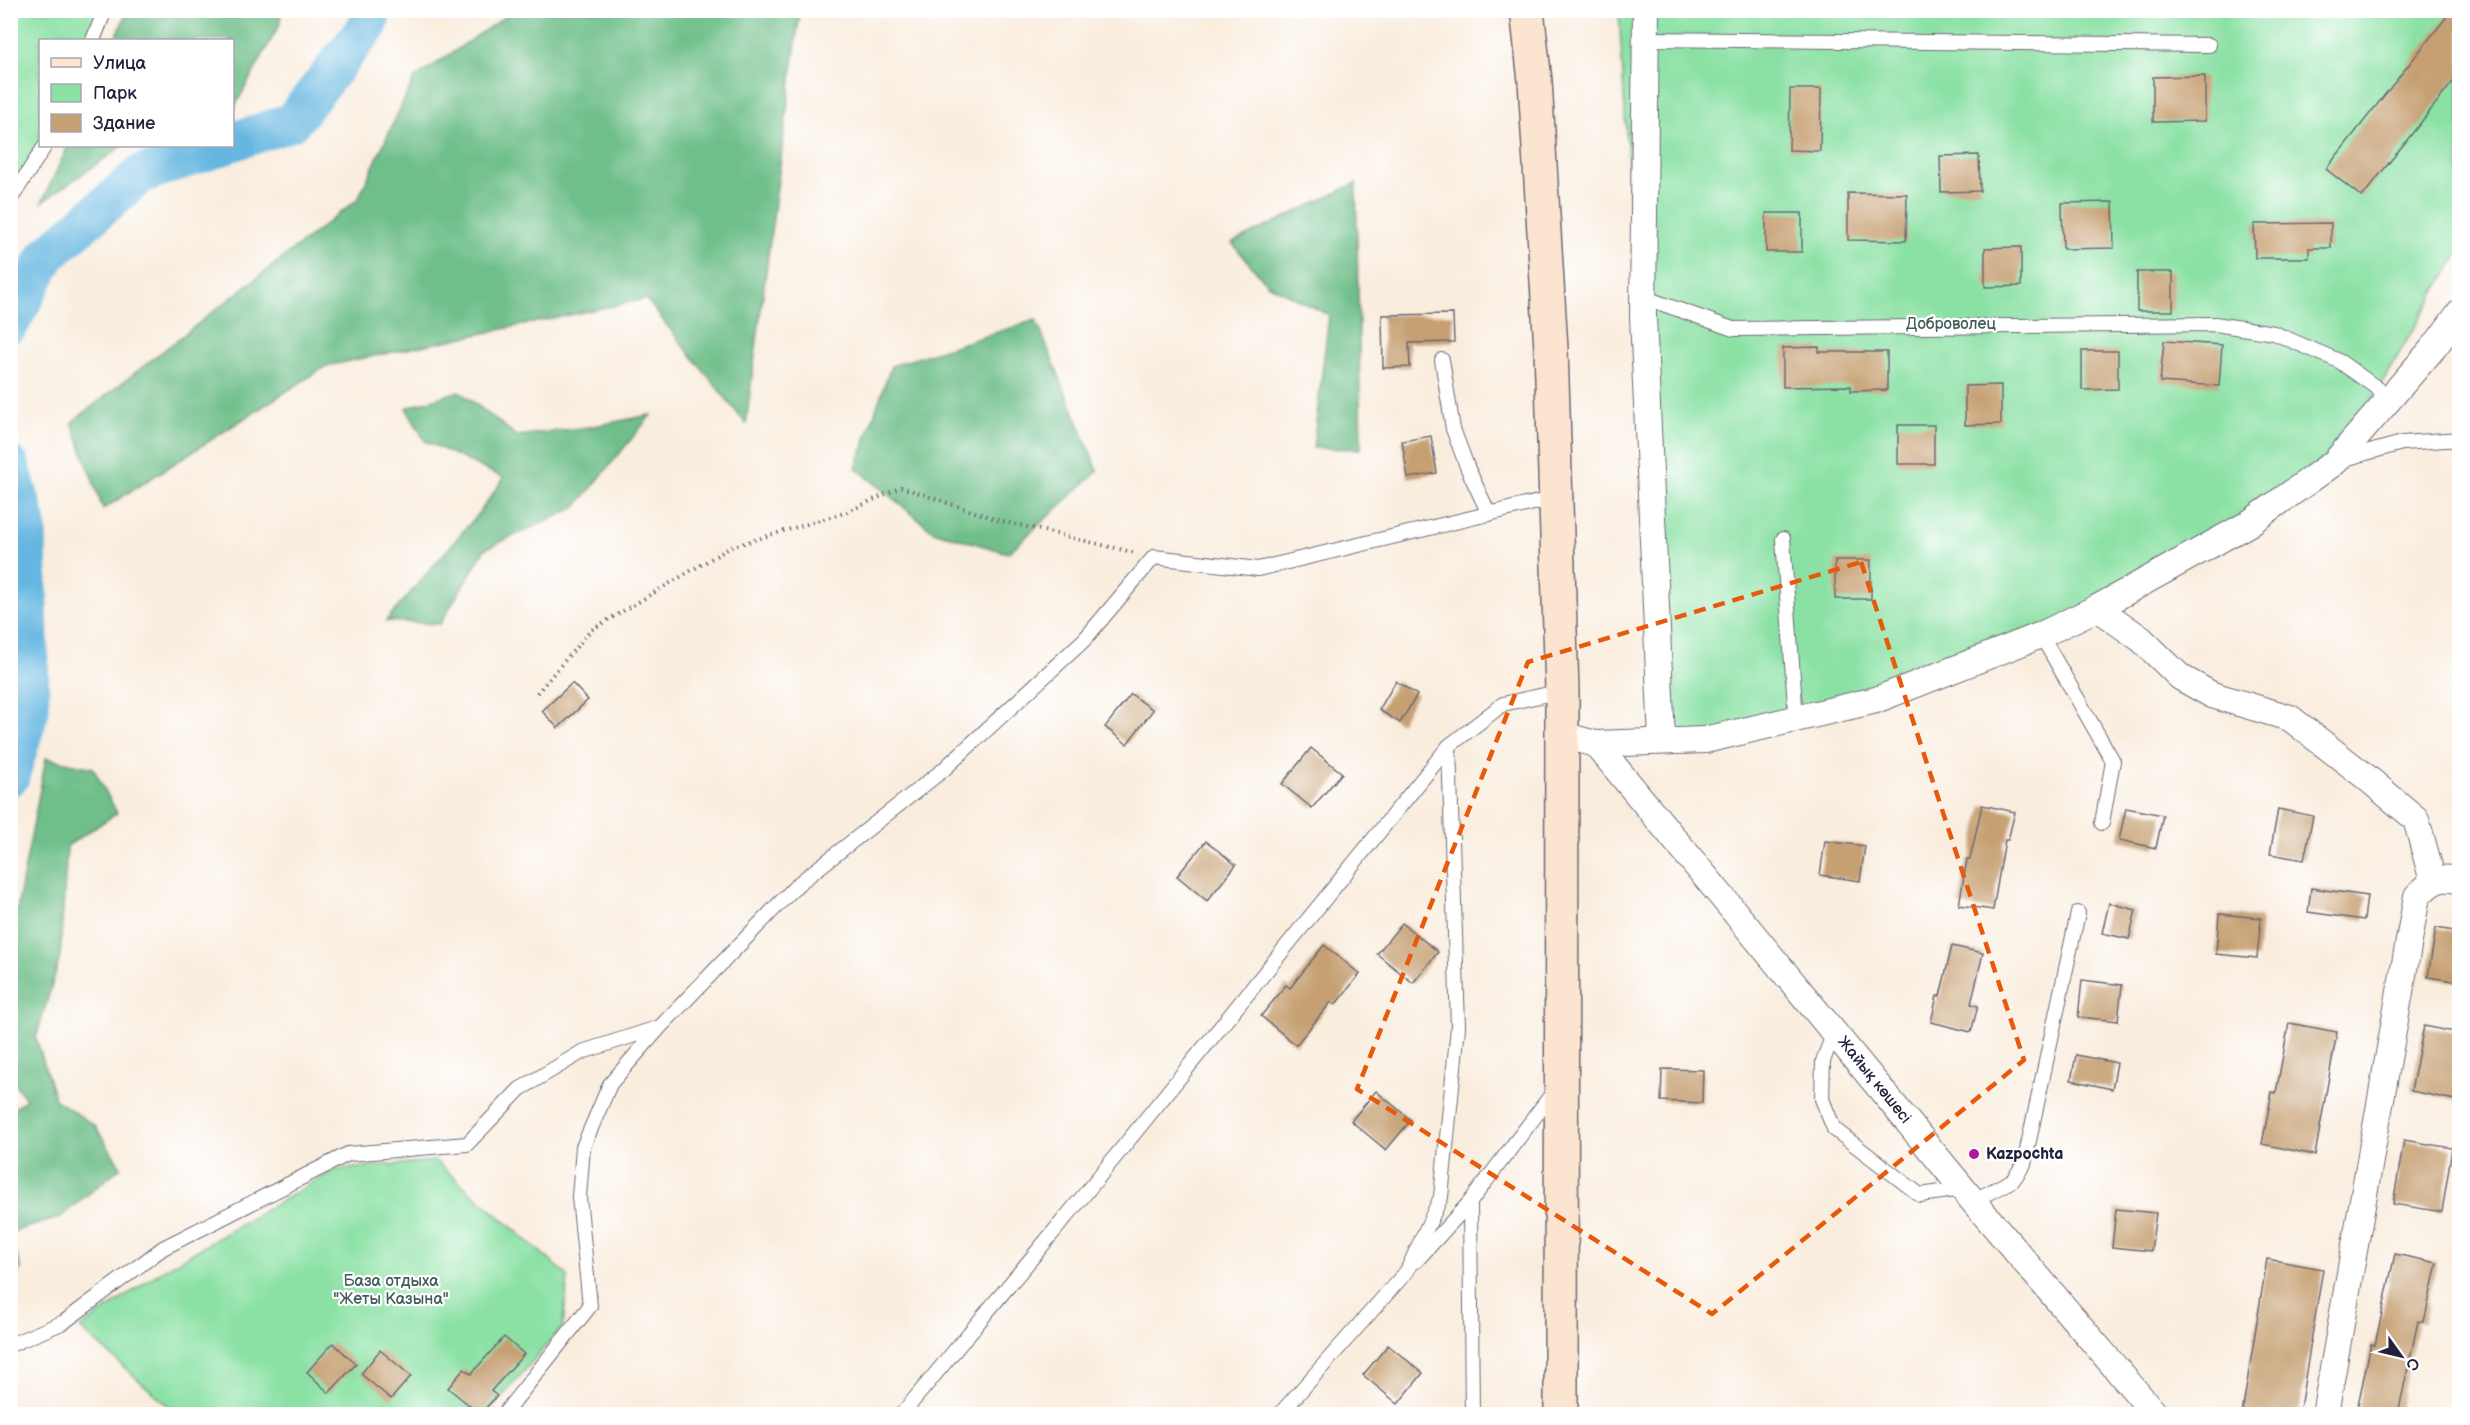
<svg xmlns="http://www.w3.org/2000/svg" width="2470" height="1425" font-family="'Balsamiq Sans',sans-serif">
  <rect width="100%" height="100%" fill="#fff"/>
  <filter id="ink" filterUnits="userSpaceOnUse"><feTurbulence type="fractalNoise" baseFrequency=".0167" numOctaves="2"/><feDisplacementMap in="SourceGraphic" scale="12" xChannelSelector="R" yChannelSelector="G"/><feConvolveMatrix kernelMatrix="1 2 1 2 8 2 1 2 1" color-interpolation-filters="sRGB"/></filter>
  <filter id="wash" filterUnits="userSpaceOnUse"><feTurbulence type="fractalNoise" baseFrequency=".008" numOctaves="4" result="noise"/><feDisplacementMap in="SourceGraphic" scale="24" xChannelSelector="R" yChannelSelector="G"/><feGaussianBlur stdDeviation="1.35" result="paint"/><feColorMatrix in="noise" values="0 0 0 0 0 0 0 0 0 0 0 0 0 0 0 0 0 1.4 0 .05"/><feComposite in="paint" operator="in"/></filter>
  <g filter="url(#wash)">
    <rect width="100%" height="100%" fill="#f9edde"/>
    <g fill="#8be1a4" stroke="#568270" stroke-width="1.5">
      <path d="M11 11H110L98 40H40V146L11 193Z"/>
      <path d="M1619 11H2459V252L2335 462 2041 635 1796 719 1662 741Z"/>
      <path d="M435 1161 568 1276 563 1326 487 1414H177L80 1328 162 1271 334 1170Z"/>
    </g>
    <g fill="#70bf8a" stroke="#497062" stroke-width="1.5">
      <path d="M127 11V10L281 11 280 24 233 110 232 40H115Z"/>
      <path d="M513 11H800L746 424 646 299 326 366 103 509 72 422 358 199 414 79Z"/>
      <path d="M68 146H123L42 202Z"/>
      <path d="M1356 183 1361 449 1313 448 1329 315 1267 284 1232 243Z"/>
      <path d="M1036 320 1098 471 1008 553 933 531 856 468 891 366Z"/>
      <path d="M459 391 517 436 589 427 651 415 575 508 485 549 440 624 386 621 479 513 504 478 425 441 406 408Z"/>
      <path d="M46 758 93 768 117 813 67 846 60 957 36 1038 55 1099 95 1126 121 1167 59 1218 11 1232V1111L26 1099 11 1079V940Z"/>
      <path d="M11 1242 21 1268 11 1285H10Z"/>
    </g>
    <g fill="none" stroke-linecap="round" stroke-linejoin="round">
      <g stroke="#65b6e0" stroke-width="39">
        <path d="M232 142 292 122 369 24 372 10"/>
        <path d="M10 324 47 255 141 174 223 146"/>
        <path d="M10 465 27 523 30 710 10 777"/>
      </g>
    </g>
    <g id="blocks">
      <g fill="#c6a073">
        <path d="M2452 10H2460V73L2362 197 2326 169Z"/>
        <path d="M2205 76V121L2153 122V77Z"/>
        <path d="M1790 89H1821L1820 151 1789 150Z"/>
        <path d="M1979 155 1980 191 1941 192 1940 156Z"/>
        <path d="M1848 193 1907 194 1906 241 1848 240Z"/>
        <path d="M2113 202 2114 248 2063 249 2062 203Z"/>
        <rect x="1766" y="213" width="36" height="39"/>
        <path d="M2331 223V248H2309V258H2255L2254 224Z"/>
        <path d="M2021 247V286L1985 287V248Z"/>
        <rect x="2137" y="272" width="36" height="39"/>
        <path d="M1453 314 1454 342 1409 343 1410 367 1383 368 1382 315Z"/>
        <path d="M2164 341 2222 345 2219 386 2160 382Z"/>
        <path d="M1819 347V352H1887V390L1851 391V386L1783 387V348Z"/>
        <path d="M2082 351H2118V389L2082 390Z"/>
        <path d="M2001 385V424L1965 425V386Z"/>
        <rect x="1898" y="425" width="36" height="39"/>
        <path d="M1431 436 1437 473 1408 478 1402 441Z"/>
        <rect x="1835" y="560" width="36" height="39"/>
        <path d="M1396 681 1417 695 1400 723 1379 710Z"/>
        <path d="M572 683 588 700 558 728 542 711Z"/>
        <path d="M1131 694 1153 710 1127 744 1105 727Z"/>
        <path d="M1311 748 1342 773 1312 808 1282 784Z"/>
        <path d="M1982 805 2015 812 2008 840H2005L1993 910 1959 905 1967 859H1970Z"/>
        <path d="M2126 808 2163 815 2156 848 2119 840Z"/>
        <path d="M2278 809 2313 816 2304 860 2270 854Z"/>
        <path d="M1206 841 1236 865 1207 901 1177 876Z"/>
        <path d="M1825 841 1865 846 1860 881 1820 875Z"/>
        <path d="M2311 888 2367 896 2364 920 2308 912Z"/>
        <path d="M2109 903 2136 910 2129 939 2102 933Z"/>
        <path d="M2219 914 2261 918 2257 958 2216 954Z"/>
        <path d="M1402 923 1438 952 1413 983 1377 954Z"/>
        <path d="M2436 928 2460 932V982L2428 977Z"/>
        <path d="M1324 945 1360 974 1335 1005 1331 1002 1296 1045 1261 1016 1286 985 1290 988Z"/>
        <path d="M1952 946 1983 953 1971 1004 1978 1006 1971 1032 1931 1022 1937 996H1940Z"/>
        <path d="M2082 980 2122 985 2118 1021 2078 1017Z"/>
        <path d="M2289 1023 2337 1032 2315 1155 2262 1144 2272 1092 2276 1093Z"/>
        <path d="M2424 1026 2460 1033V1101L2411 1091Z"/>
        <path d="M2076 1055 2117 1063 2112 1089 2071 1080Z"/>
        <path d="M1662 1069 1703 1070 1702 1103 1661 1101Z"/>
        <path d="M1376 1091 1411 1120 1386 1150 1351 1121Z"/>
        <path d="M2404 1140 2452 1148 2442 1212 2393 1204Z"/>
        <path d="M2116 1209 2156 1213 2151 1251 2112 1247Z"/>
        <path d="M2395 1254 2437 1263 2424 1322 2418 1321 2398 1414H2356L2371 1344 2375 1345Z"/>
        <path d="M2267 1259 2323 1269 2299 1414H2242Z"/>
        <path d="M504 1337 524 1354 491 1391 497 1396 480 1414 448 1388 464 1369 471 1374Z"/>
        <path d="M333 1343 356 1364 329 1393 307 1372Z"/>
        <path d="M1388 1345 1423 1373 1398 1404 1363 1375Z"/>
        <path d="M380 1350 411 1376 391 1399 361 1374Z"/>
      </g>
    </g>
  </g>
  <g filter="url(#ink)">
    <use href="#blocks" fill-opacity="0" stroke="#6d6974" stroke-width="1.5"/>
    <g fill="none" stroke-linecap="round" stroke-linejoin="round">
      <g stroke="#6d6974" stroke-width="16">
        <g id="service">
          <path d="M1646 39 2209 45"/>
          <path d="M93 40 105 10"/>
          <path d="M10 200 45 146"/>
          <path d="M1643 297 1733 329 2215 324 2274 333 2339 361 2391 398"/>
          <path d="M1442 360 1453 429 1468 469 1489 514"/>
          <path d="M2341 460 2402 443 2460 439"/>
          <path d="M1783 539 1796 719"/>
          <path d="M2041 635 2113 761 2102 823"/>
          <path d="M1834 1032 1823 1061 1822 1099 1834 1129 1920 1195 1963 1189"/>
          <path d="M1973 1201 2013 1180 2024 1164 2078 913"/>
          <path d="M1470 1202 1472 1414"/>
          <path d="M1416 1261 1470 1202 1555 1090"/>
          <path d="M10 1345 64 1322 163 1248 348 1154 467 1144 520 1089 582 1052 660 1027"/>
          <path d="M504 1414 590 1306 579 1197 583 1147 610 1084 661 1026 798 884 943 770 1084 640 1154 557 1258 569 1555 498"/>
          <path d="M902 1414 1080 1200 1449 746"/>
          <path d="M1280 1414 1407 1271 1441 1197 1458 1027 1449 746 1503 704 1562 691"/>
        </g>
      </g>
      <g stroke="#6d6974" stroke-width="28">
        <g id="minor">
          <path d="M1646 10 1643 316 1662 741"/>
          <path d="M2097 608 2141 639 2180 677 2212 695 2290 718 2366 777 2416 819 2433 881"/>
          <path d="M1562 735 1596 744 1705 740 1876 700 2041 635 2097 608 2248 524 2335 462 2435 346 2460 312"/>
          <path d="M1596 744 1973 1201 2155 1414"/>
          <path d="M2325 1414 2417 896C2430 883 2440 874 2460 881"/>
        </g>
      </g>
      <g stroke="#6d6974" stroke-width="36">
        <path id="secondary" d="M1527 10 1535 81 1551 349 1562 691 1561 1414"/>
      </g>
      <path stroke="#6d6974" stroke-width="4" stroke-dasharray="1.5 4.5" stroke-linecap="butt" d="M537 693 591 630 731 547 847 512 901 487 998 520 1136 553"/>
      <use href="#service" stroke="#fff" stroke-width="14"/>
      <use href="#minor" stroke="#fff" stroke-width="26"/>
      <use href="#secondary" stroke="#fce5d0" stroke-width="33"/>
    </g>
  </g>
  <path fill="none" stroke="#e8590c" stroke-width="4.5" stroke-dasharray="12 8" stroke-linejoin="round" d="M1861 562 2024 1060 1712 1314 1357 1089 1528 662Z"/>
  <circle fill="#b5179e" stroke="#fff" stroke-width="2" cx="1974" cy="1154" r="6"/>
  <g text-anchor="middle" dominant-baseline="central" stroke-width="4.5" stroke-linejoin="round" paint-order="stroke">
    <g font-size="16" fill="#425b5a" stroke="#fff">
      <text x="1951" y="324">Доброволец</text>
      <text x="391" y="1281">База отдыха<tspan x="391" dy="18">"Жеты Казына"</tspan></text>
    </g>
    <g font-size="16" fill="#22223b" stroke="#fff">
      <text transform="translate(1874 1080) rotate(51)">Жайық көшесі</text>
    </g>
    <g font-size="16" font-weight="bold" fill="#22223b" stroke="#fff" text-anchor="start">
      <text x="1986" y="1154">Kazpochta</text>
    </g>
  </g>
  <rect width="2470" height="1425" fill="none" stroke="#fff" stroke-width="36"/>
  <rect x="39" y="39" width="195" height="108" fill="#ffffff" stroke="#a7a7b1" stroke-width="1.5"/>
  <rect x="51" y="58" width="30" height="9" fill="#fce5d0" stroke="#a7a7b1" stroke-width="1.5"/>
  <text x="93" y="69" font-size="18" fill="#22223b">Улица</text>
  <rect x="51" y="84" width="30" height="18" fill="#8be1a4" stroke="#a7a7b1" stroke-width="1.5"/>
  <text x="93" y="99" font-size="18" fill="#22223b">Парк</text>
  <rect x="51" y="114" width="30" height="18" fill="#c6a073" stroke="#a7a7b1" stroke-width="1.5"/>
  <text x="93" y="129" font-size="18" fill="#22223b">Здание</text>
  <g transform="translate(2401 1356) rotate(124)" stroke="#ffffff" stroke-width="4.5" paint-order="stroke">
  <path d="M0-4.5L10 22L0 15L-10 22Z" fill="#22223b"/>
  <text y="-9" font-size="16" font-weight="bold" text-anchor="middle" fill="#22223b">С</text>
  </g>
</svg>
